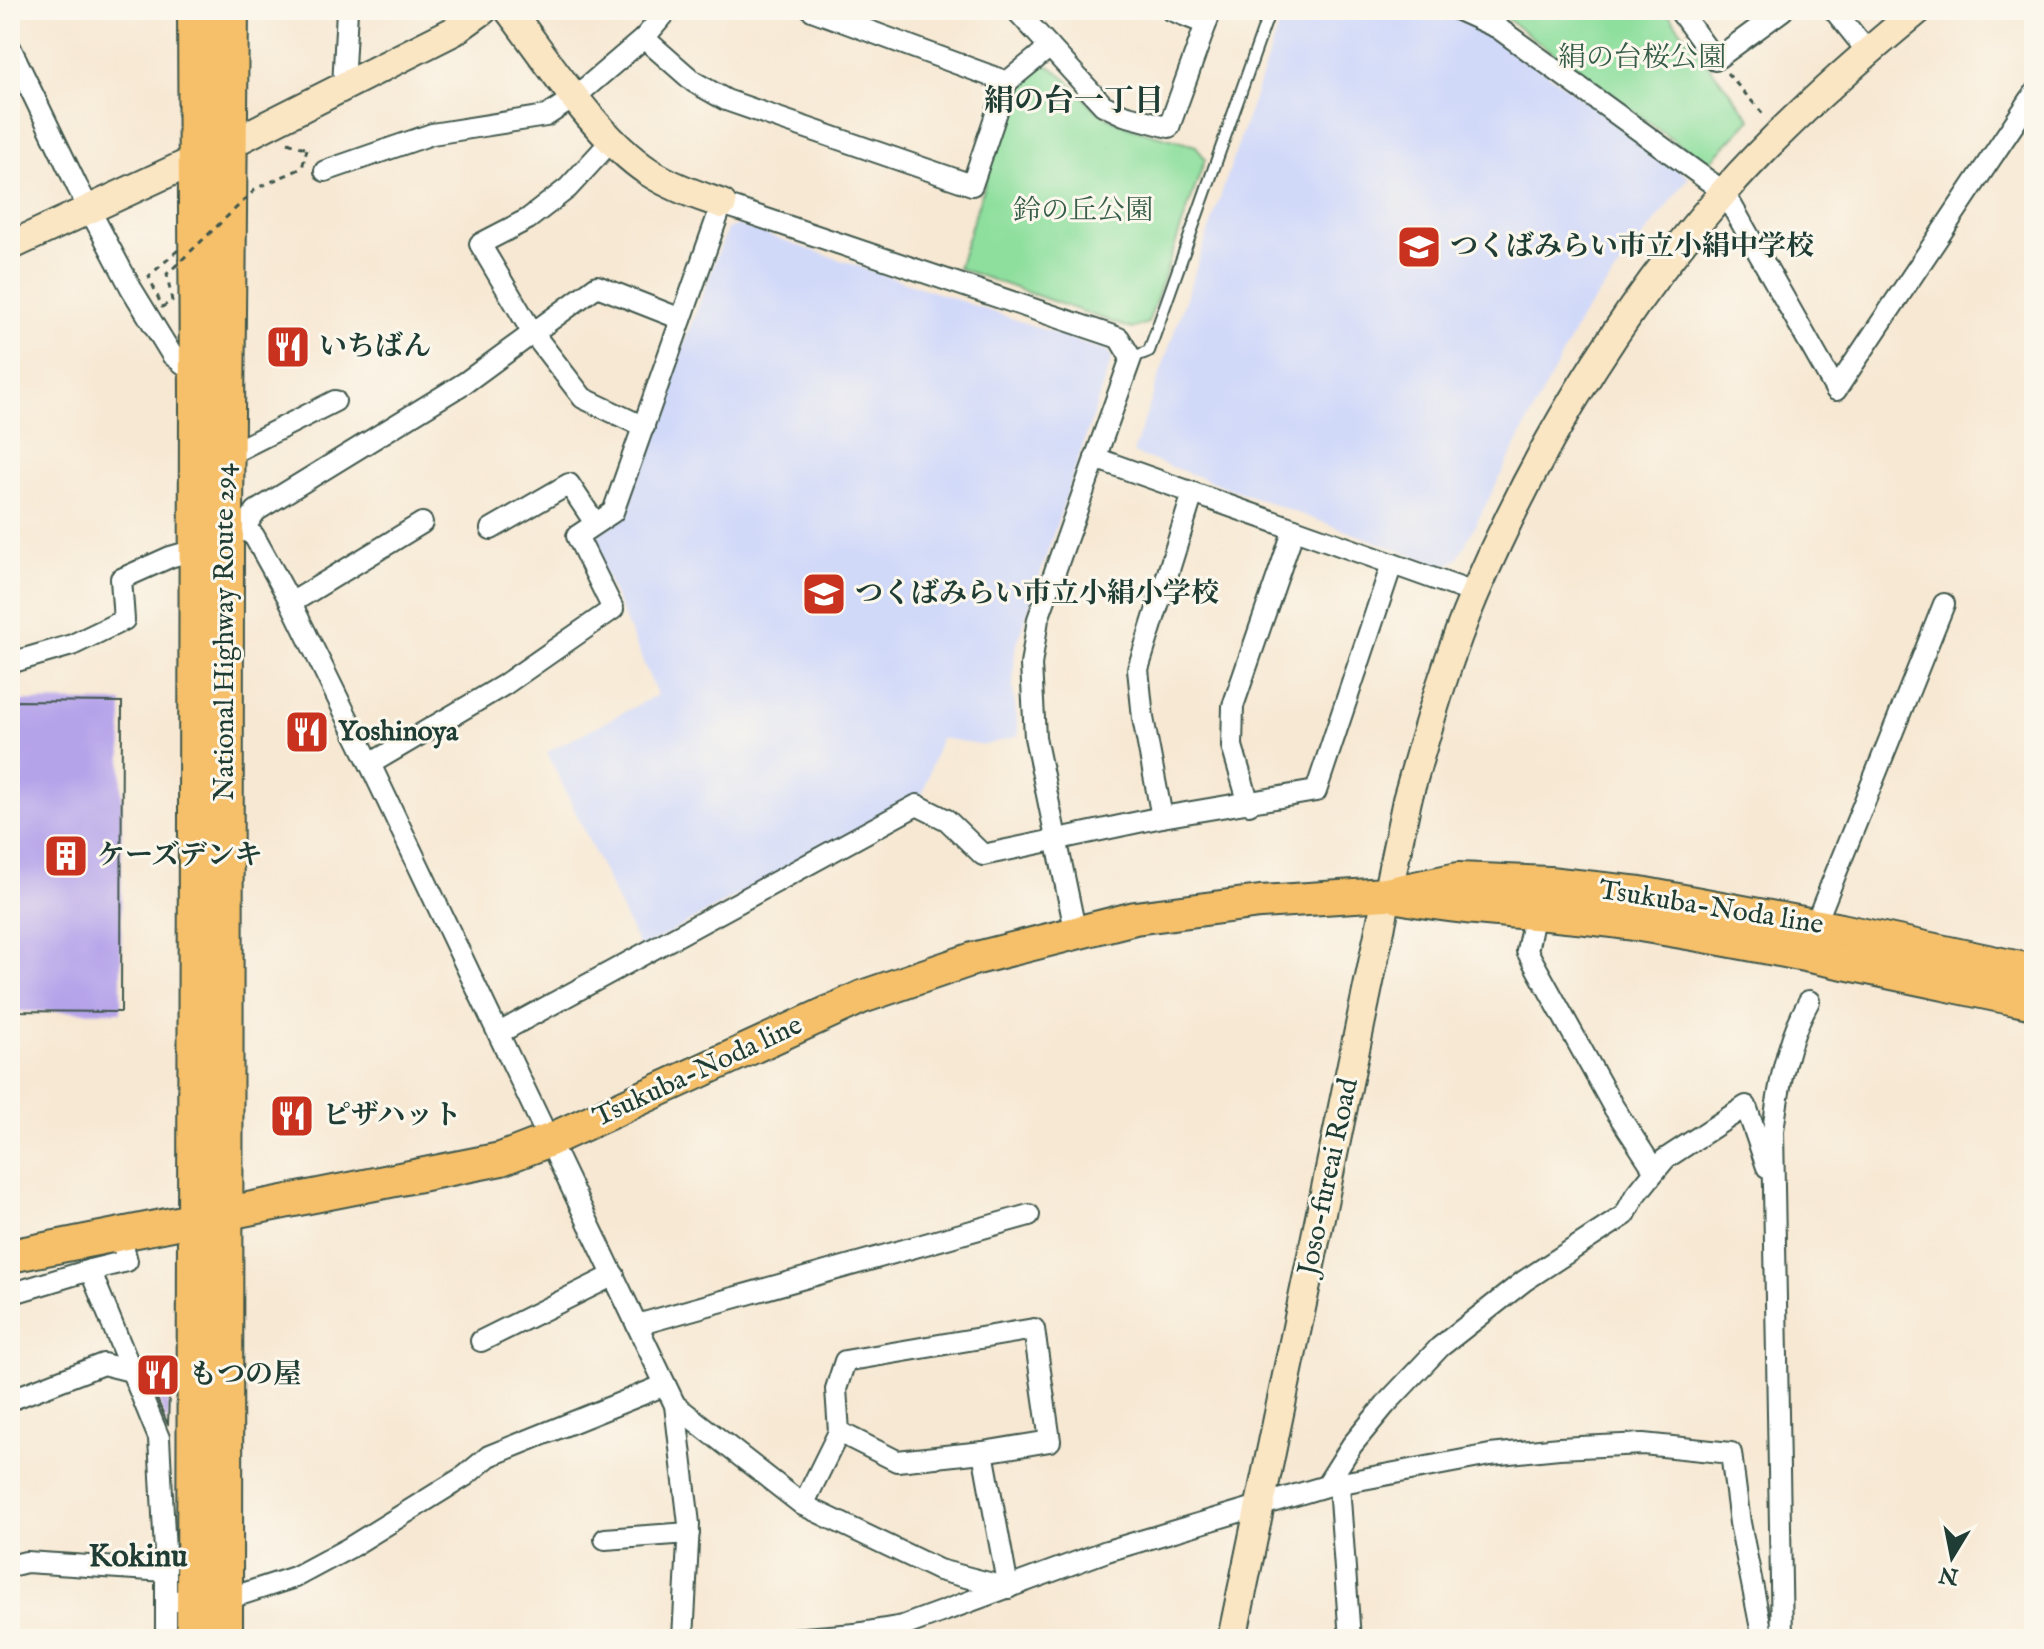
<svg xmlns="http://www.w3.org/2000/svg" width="2044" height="1649" font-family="'IM FELL English','Noto Serif JP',serif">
  <rect width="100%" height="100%" fill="#fbf7ec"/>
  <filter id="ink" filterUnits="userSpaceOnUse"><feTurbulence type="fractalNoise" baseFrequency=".0125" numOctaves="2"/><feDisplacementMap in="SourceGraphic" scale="16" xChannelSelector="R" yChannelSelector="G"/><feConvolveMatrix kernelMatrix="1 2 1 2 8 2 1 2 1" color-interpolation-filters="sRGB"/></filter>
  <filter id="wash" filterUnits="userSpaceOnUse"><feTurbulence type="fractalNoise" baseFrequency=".006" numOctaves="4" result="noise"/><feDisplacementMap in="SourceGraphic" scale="32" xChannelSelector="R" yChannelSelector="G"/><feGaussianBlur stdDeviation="1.8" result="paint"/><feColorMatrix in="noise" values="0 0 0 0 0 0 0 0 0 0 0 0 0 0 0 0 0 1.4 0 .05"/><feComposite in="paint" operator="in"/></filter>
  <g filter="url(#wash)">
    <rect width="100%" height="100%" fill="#f7e8d3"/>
    <g fill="#d1d9f9">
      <path d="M1284 10H1437L1448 14 1513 48 1689 177 1581 318 1458 559 1445 567 1133 453Z"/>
      <path d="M738 225 1107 351 1112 358 1015 650 1013 688 1019 736 985 745 940 738 923 793 640 949 547 752 657 695 590 538 617 522 727 229Z"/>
    </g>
    <g fill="#8edf9e" stroke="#568e69" stroke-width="2">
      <path d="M1491 10H1665L1751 119 1707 165 1503 16Z"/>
      <path d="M1042 64C1064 68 1082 103 1105 116 1133 131 1165 137 1196 146L1205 159 1148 323 1132 329 958 268 1016 85Z"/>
    </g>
    <g id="blocks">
      <g fill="#b5a3ea">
        <path d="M10 701 122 702 121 1012 10 1011Z"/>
        <path d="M147 1364H170L168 1425 146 1373Z"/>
      </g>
    </g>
  </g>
  <g filter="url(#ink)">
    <use href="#blocks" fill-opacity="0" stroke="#3f574c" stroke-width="2"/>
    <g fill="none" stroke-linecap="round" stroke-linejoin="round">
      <g stroke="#3f574c" stroke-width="14">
        <path id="lane" d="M1131 358 1149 351 1270 10"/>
      </g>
      <g stroke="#3f574c" stroke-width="24">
        <g id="street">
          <path d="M812 10 1007 82"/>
          <path d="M1016 10 1103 105 1124 115 1169 127 1211 10"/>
          <path d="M1171 10 1206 24"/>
          <path d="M1458 10 1498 28 1724 192 1836 390 2034 94"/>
          <path d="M1679 10 1715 60 1783 10"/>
          <path d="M1834 10 1867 51"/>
          <path d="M644 38 694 82 726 100 972 185 1007 82 1050 47"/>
          <path d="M10 47 77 186 131 288 172 355 198 375"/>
          <path d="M343 87 347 10"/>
          <path d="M612 140 568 188 528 219 480 244 532 332 583 398 644 427"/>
          <path d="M325 171 432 134 546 116 575 97 644 38 668 10"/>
          <path d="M226 456 335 401"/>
          <path d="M1095 458 1474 593"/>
          <path d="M225 516 254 536 291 603 370 764 675 1405 689 1524 683 1639"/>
          <path d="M244 528 256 511 466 382 597 286 681 319"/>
          <path d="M491 529 569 484 595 523"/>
          <path d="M291 603 422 523"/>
          <path d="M10 663 72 645 124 620 121 579 170 557 198 549"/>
          <path d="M370 764 504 685 613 609 577 536 613 512 722 204 1119 338 1131 358 1038 619 1031 665 1035 737 1076 934"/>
          <path d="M1249 804 1232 746 1233 706 1294 529"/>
          <path d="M1162 817 1143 718 1138 669 1193 493"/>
          <path d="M1815 925 1944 604"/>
          <path d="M499 1033 917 805 947 820 983 855 1162 817 1316 791 1392 564"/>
          <path d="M1655 1171 1665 1159 1746 1106 1767 1167"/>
          <path d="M90 1270 127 1261 120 1234"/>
          <path d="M10 1294 90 1270 159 1438 166 1571V1639"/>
          <path d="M637 1325 1029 1215"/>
          <path d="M481 1341 614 1275"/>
          <path d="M10 1400 103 1364 131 1371"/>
          <path d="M675 1405 803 1505 939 1570 1008 1588"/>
          <path d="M983 1452 1008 1588"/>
          <path d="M1339 1485 1350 1639"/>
          <path d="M1326 1486 1352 1445 1385 1405 1440 1347 1524 1281 1625 1215 1635 1196 1655 1171 1614 1108 1527 951 1535 912"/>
          <path d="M803 1505 839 1432 836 1389 845 1361 1034 1329 1050 1441 983 1452 897 1461 839 1432"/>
          <path d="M605 1539 689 1533"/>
          <path d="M10 1566 26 1562 166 1571"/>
          <path d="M166 1601 224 1600 295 1577 349 1548 465 1476 489 1456 665 1385"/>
          <path d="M792 1639 855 1634 903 1626 1107 1551 1326 1486 1490 1455 1559 1448 1643 1444 1731 1453 1740 1523 1763 1639"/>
          <path d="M1782 1639 1773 1131C1779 1086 1786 1042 1809 1001"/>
        </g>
      </g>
      <g stroke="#3f574c" stroke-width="32">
        <g id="secondary">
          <path d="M509 10C548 61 596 137 649 172 672 187 697 195 722 204"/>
          <path d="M10 246 230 144 454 31 483 10"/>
          <path d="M1232 1639 1407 800C1427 730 1446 660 1475 593 1537 448 1620 311 1724 192 1782 126 1850 66 1918 10"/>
        </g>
      </g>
      <g stroke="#3f574c" stroke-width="36">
        <g id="primary">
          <path d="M1399 897C1481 913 1564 912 1646 926 1776 947 1905 976 2034 1003"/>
          <path d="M10 1256 501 1159 550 1140 862 997 973 959 1135 918 1260 902 1386 894 1458 879 1549 883 1640 893 1841 930 2034 971"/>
        </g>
      </g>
      <g stroke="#3f574c" stroke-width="40">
        <g id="highway">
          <path d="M195 1639 198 401 196 10"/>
          <path d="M224 1639 225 516 230 10"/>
        </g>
      </g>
      <g stroke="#3f574c" stroke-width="3" stroke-dasharray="6 6" stroke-linecap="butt">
        <path d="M1727 73 1764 115"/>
        <path d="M288 142 307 149"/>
      </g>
      <use href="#lane" stroke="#fff" stroke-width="10"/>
      <use href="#street" stroke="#fff" stroke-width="20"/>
      <use href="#secondary" stroke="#fbe6c4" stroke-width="28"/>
      <use href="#primary" stroke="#f6c06b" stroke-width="32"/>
      <use href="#highway" stroke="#f6c06b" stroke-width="36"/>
      <path stroke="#3f574c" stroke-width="3" stroke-dasharray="6 6" stroke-linecap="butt" d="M178 250 149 276 162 307 172 301 167 274 257 188 302 168 307 149"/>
    </g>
  </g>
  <defs>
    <g id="school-square" transform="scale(2.3)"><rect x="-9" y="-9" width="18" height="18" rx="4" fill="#c8321e" stroke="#fbf7ec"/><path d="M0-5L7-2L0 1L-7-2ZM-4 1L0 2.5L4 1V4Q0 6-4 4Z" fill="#fff"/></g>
    <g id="restaurant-square" transform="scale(2.3)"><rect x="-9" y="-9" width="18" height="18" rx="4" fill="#c8321e" stroke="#fbf7ec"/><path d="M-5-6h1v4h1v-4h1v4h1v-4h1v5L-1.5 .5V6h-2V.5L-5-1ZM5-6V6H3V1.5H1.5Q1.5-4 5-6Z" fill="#fff"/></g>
    <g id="building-square" transform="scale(2.3)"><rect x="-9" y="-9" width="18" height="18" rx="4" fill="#c8321e" stroke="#fbf7ec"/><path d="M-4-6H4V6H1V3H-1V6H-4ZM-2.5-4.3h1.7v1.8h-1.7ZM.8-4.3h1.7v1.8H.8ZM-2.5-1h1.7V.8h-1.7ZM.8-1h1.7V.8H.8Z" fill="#fff"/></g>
  </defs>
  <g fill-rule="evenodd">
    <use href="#school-square" x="1419" y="247"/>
    <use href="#restaurant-square" x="288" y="347"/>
    <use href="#school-square" x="824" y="594"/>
    <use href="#restaurant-square" x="307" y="732"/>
    <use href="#building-square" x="66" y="856"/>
    <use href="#restaurant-square" x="292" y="1116"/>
    <use href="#restaurant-square" x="158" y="1375"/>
  </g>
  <g text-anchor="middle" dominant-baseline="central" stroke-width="6" stroke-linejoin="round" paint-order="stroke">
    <g font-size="28" fill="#355d49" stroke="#fbf7ec">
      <text x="1642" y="58">絹の台桜公園</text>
      <text x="1083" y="211">鈴の丘公園</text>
    </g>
    <g font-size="28" font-weight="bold" fill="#1f3d34" stroke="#fbf7ec" text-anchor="start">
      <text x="1450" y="247">つくばみらい市立小絹中学校</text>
      <text x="319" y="347">いちばん</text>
      <text x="855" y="594">つくばみらい市立小絹小学校</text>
      <text x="338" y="732">Yoshinoya</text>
      <text x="97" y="856">ケーズデンキ</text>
      <text x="323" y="1116">ピザハット</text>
      <text x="189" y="1375">もつの屋</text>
    </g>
    <g font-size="28" fill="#1f3d34" stroke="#fbf7ec">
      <text transform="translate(225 632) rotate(-90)">National Highway Route 294</text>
      <text transform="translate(1711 908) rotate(9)">Tsukuba-Noda line</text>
      <text transform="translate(698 1072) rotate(-25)">Tsukuba-Noda line</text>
      <text transform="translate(1329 1177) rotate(-78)">Joso-fureai Road</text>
    </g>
    <g font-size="30" font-weight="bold" fill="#1f3d34" stroke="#fbf7ec">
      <text x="1074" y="102">絹の台一丁目</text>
    </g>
    <g font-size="32" font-weight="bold" fill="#1f3d34" stroke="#fbf7ec">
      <text x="138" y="1557">Kokinu</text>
    </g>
  </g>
  <rect width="2044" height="1649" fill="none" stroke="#fbf7ec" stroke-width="40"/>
  <g transform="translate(1952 1557) rotate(190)" stroke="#fbf7ec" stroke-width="6" paint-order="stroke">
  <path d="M0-6L14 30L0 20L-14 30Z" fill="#1f3d34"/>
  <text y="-12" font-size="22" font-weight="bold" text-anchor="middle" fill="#1f3d34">N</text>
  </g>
</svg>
